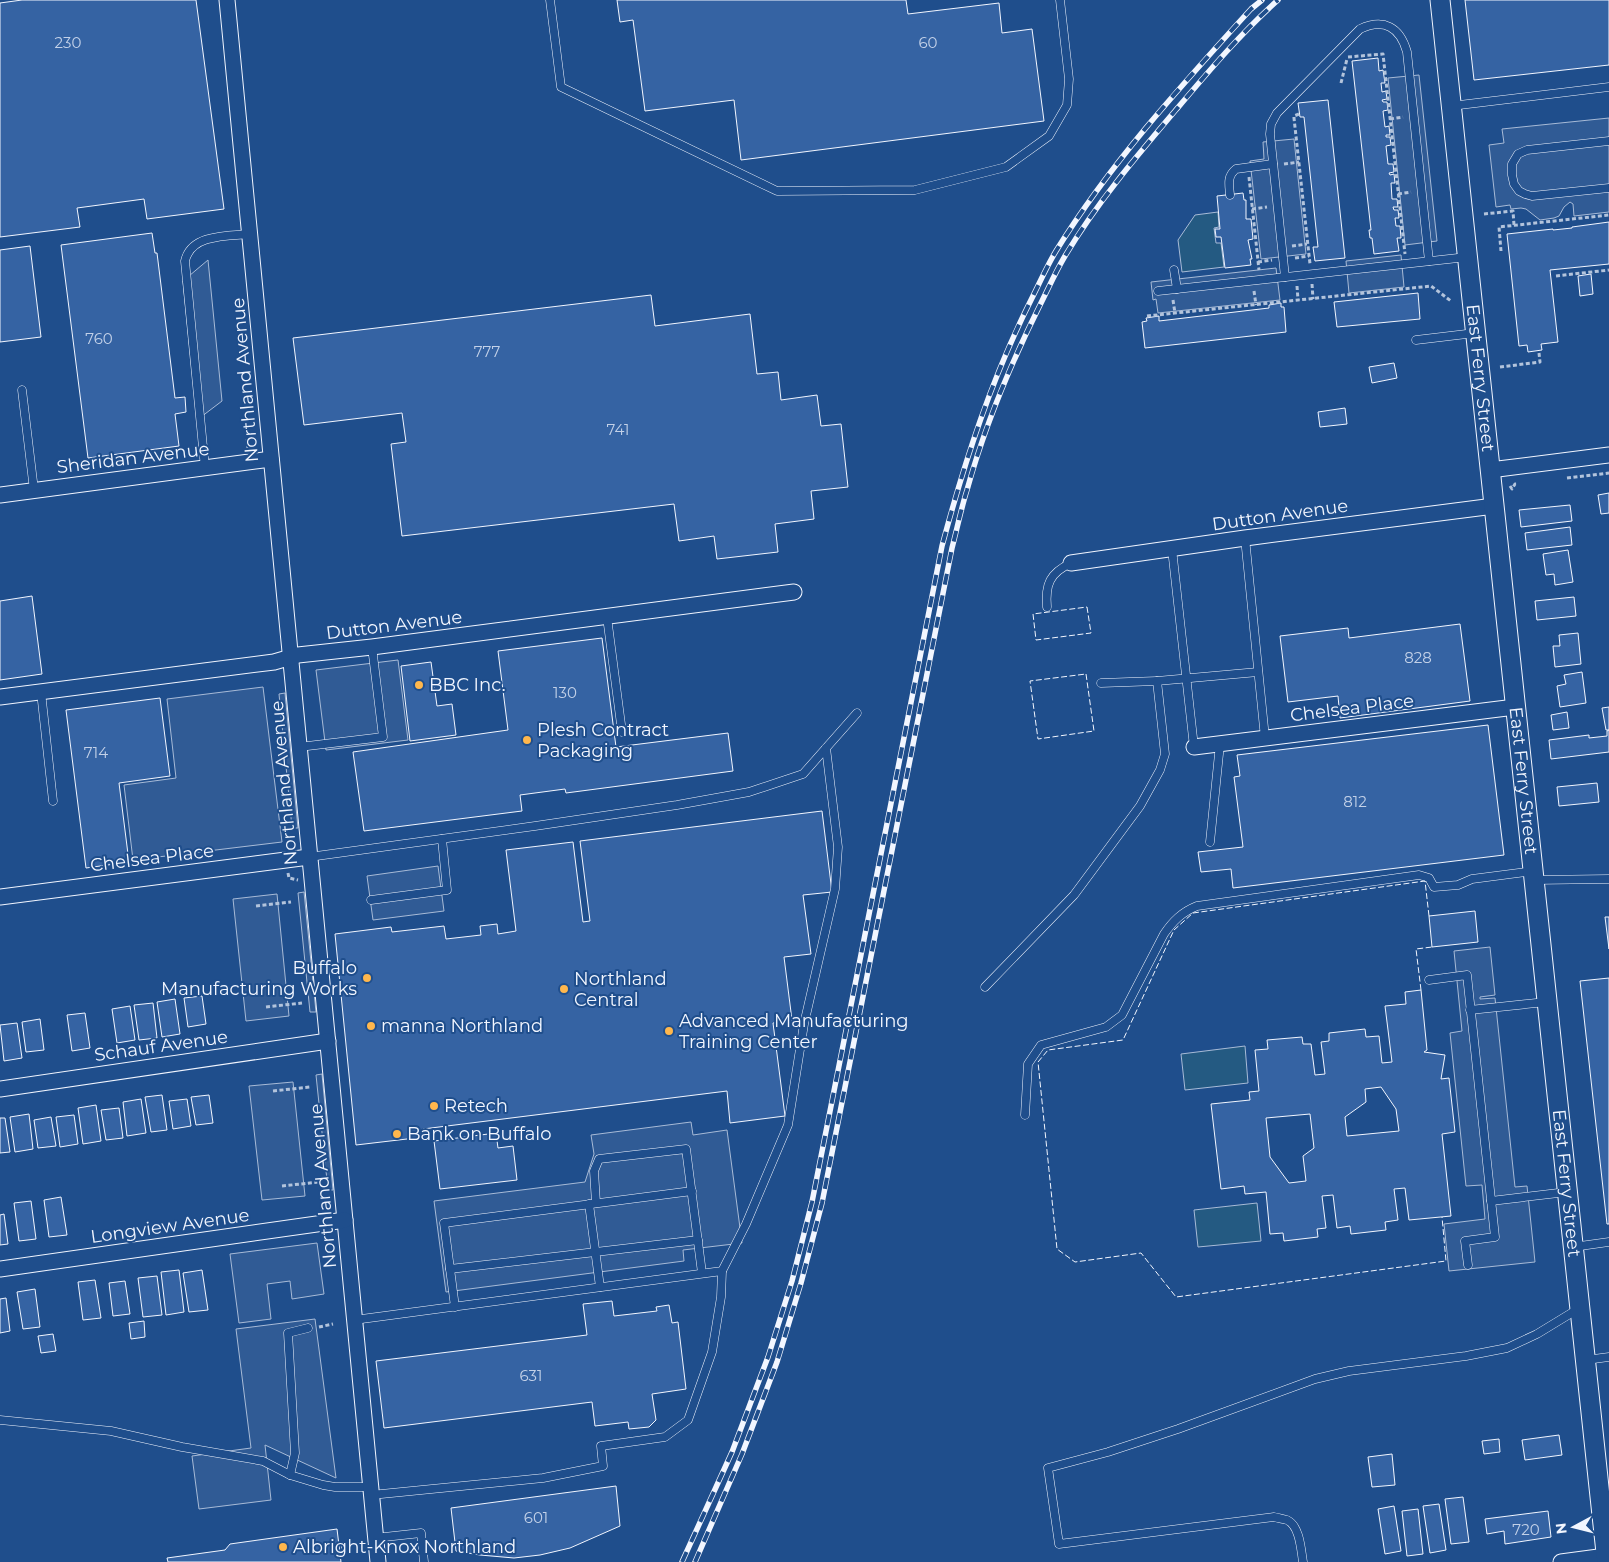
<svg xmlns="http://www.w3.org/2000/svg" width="1609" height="1562" font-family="Montserrat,sans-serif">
  <rect width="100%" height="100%" fill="#1f4e8c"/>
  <g fill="#245a82" stroke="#a8bbd7">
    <path d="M1218 212 1219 227 1214 228 1216 243H1221L1224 267 1182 272 1178 240 1195 215Z"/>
    <path d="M1245 1046 1248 1083 1185 1090 1181 1054Z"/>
    <path d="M1257 1203 1261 1241 1198 1247 1194 1210Z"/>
  </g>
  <g fill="#305b95" stroke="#a8bbd7">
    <path d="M1419 75 1437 241 1405 245 1388 78Z"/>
    <path d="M1609 118V212L1574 216 1573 204 1570 202 1564 207 1559 216 1554 218 1540 220 1526 209 1521 208 1511 209 1510 205 1496 207 1489 145 1504 143 1502 129Z"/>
    <path d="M1294 139 1306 254 1261 259 1250 161 1264 159 1263 142Z"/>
    <path d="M1401 255 1404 287 1349 293 1346 261Z"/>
    <path d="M208 260 222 401 197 420 183 281Z"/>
    <path d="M1276 268 1280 300 1158 313 1156 299 1153 300 1151 282Z"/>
    <path d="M398 660 408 740 326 750 316 670Z"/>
    <path d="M263 687 282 842 133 860 124 785 176 778 167 699Z"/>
    <path d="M285 693 298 828H292L279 694Z"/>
    <path d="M438 866 444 911 373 920 367 876Z"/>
    <path d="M304 892 316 1012H310L298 893Z"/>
    <path d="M277 894 289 1016 246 1021 233 899Z"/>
    <path d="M1490 947 1495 995 1480 997V999L1495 998 1515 1187 1527 1186 1535 1262 1449 1271 1444 1224 1485 1219 1482 1185 1466 1186 1450 1033 1462 1031 1454 951Z"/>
    <path d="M322 1074 333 1190H328L316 1075Z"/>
    <path d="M293 1082 305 1196 262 1200 249 1086Z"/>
    <path d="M691 1122 693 1135 727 1130 742 1243 683 1250 684 1261 446 1292 434 1201 585 1182 594 1154 591 1135Z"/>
    <path d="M317 1243 324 1294 292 1299 290 1281 267 1284 271 1319 239 1323 230 1254Z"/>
    <path d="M315 1319 336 1478 265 1445 271 1500 199 1509 192 1456 251 1448 236 1329Z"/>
  </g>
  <g fill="#3563a3" stroke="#f2f6ff" fill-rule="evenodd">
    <path d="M22 0H196L224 209 147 219 144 199 77 208 80 227 0 237V3Z"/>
    <path d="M617 0H906L908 14 999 3 1002 33 1032 29 1044 121 741 160 734 100 645 111 633 20 620 22Z"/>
    <path d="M1465 0H1609V65L1474 80Z"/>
    <path d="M1378 58 1379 71 1383 70 1385 83H1381L1382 92 1386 91 1387 99 1382 100 1383 102H1387L1388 110 1383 111 1385 127 1389 126 1390 135H1386V137H1390L1391 145 1386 146 1388 164H1393L1394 172 1389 173 1390 175 1394 174 1395 183H1391L1392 199H1397L1398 207H1393L1394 210H1398L1399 218H1395L1396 226H1400L1401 238H1397L1399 251 1374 254 1372 238H1370L1369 230H1371L1352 61Z"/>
    <path d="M1328 100 1345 258 1315 261 1313 247H1318L1304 117H1300L1298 103Z"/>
    <path d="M1243 193 1244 200H1246V219H1251L1253 239 1248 240 1252 259H1250L1251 265 1225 268 1221 237H1216L1215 229H1220L1217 196Z"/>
    <path d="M1609 222V264L1550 270 1558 342 1541 344 1542 350 1528 352 1527 345 1519 346 1507 234 1553 229V230L1572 228V227Z"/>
    <path d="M152 233 155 253H157L175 398 185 397 186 412 175 414 179 446 88 458 61 245Z"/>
    <path d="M30 246 41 337 0 342V250Z"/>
    <path d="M1591 274 1593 294 1580 296 1578 276Z"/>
    <path d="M1418 293 1420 319 1337 327 1334 302Z"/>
    <path d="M651 295 655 326 750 314 757 374 778 372 781 400 817 395 821 426 841 424 848 487 811 491 814 519 775 524 778 552 717 559 714 536 679 541 674 504 402 536 391 444 406 442 402 413 304 425 293 338Z"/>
    <path d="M1281 303V307H1284L1286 332 1145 348 1142 322 1147 321 1146 318 1159 316V321L1269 308V305Z"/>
    <path d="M1394 363 1397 378 1372 383 1369 367Z"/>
    <path d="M1345 408 1347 424 1320 427 1318 412Z"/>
    <path d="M1609 493V513L1601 514 1598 495Z"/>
    <path d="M1570 505 1572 521 1521 527 1519 510Z"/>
    <path d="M1570 527 1572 545 1527 550 1525 533Z"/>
    <path d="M1568 550 1573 582 1555 585 1554 574 1546 575 1543 554Z"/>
    <path d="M32 596 42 674 0 680V601Z"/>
    <path d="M1574 597 1576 616 1537 620 1535 601Z"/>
    <path d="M1460 624 1470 701 1340 718 1338 696 1288 702 1280 636 1348 628 1349 638Z"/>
    <path d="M1578 633 1581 664 1555 667 1553 646H1560L1559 635Z"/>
    <path d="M602 638 616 747 728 733 733 771 566 793 565 789 520 795 522 811 364 831 353 752 508 730 498 651Z"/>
    <path d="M431 662 437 706 452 704 456 735 410 741 401 666Z"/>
    <path d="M1582 672 1586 703 1560 707 1557 686 1566 684 1564 675Z"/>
    <path d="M160 698 170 776 119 783 129 862 86 868 66 710Z"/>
    <path d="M1609 707V730H1606L1602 708Z"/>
    <path d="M1567 712 1569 728 1553 730 1551 715Z"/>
    <path d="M1488 725 1504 855 1233 888 1231 869 1201 872 1198 852 1243 847 1234 777 1240 776 1237 755Z"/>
    <path d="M1609 730V752L1551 759 1549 740 1589 735V738L1607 736V731Z"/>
    <path d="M1597 783 1599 802 1559 806 1557 787Z"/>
    <path d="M822 811 832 892 803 895 811 954 784 957 792 1020 773 1023 785 1116 730 1123 727 1091 423 1129 424 1137 356 1145 335 934 391 927 392 932 444 926 446 939 481 935 480 926 497 924 498 934 516 931 506 850 573 842 583 922 590 921 580 841Z"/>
    <path d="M1475 911 1478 942 1432 947 1429 916Z"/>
    <path d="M1605 917H1609V949Z"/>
    <path d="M1609 978V1224H1607L1580 981Z"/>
    <path d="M1421 990 1427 1050 1424 1052 1445 1055 1441 1079 1449 1078 1455 1132 1442 1134 1451 1216 1409 1220 1405 1188 1394 1189 1398 1220 1385 1222 1386 1230 1351 1234 1350 1226 1337 1228 1333 1195 1322 1196 1326 1228 1317 1229 1318 1237 1284 1241 1283 1233 1270 1234 1266 1192 1245 1194 1244 1186 1221 1189 1211 1104 1250 1100 1249 1092 1259 1091 1255 1050 1268 1049 1267 1040 1302 1037 1303 1044H1311L1315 1075 1325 1074 1321 1042 1329 1041V1033L1365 1029 1366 1037 1379 1036 1382 1063 1392 1062 1385 1006 1406 1004 1405 992ZM1381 1087 1396 1109 1399 1131 1347 1136 1345 1117 1366 1102 1365 1089ZM1310 1114 1314 1148 1303 1156 1306 1181 1289 1183 1270 1157 1266 1118Z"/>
    <path d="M202 996 206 1024 188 1027 184 998Z"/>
    <path d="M175 999 180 1034 162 1037 157 1002Z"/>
    <path d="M153 1003 157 1038 139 1040 134 1005Z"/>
    <path d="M130 1006 135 1040 117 1043 112 1009Z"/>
    <path d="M85 1013 90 1048 72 1051 67 1015Z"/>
    <path d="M40 1019 44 1050 26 1052 22 1022Z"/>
    <path d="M17 1023 22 1058 4 1061 0 1025Z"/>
    <path d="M162 1095 167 1130 151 1132 145 1097Z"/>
    <path d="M209 1095 213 1123 196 1125 191 1097Z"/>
    <path d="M141 1099 146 1133 127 1136 123 1102Z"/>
    <path d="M187 1099 191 1126 173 1129 169 1101Z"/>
    <path d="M96 1105 101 1141 83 1144 78 1108Z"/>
    <path d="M119 1108 123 1138 106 1140 101 1110Z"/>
    <path d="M29 1114 33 1149 15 1152 10 1117Z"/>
    <path d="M74 1115 78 1144 60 1147 56 1117Z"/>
    <path d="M51 1117 56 1146 38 1148 34 1120Z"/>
    <path d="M0 1118H5L10 1152 0 1153Z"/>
    <path d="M496 1133 498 1148 513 1146 517 1180 440 1189 434 1141Z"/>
    <path d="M61 1197 67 1235 49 1237 44 1200Z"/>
    <path d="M31 1201 36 1239 19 1241 14 1203Z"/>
    <path d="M4 1214 8 1244 0 1245V1215Z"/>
    <path d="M179 1270 184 1312 166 1315 161 1272Z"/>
    <path d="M202 1270 208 1310 189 1312 183 1273Z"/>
    <path d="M157 1276 162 1315 143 1317 138 1278Z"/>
    <path d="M95 1280 101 1318 83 1320 78 1282Z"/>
    <path d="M125 1281 130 1314 113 1316 109 1283Z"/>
    <path d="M35 1289 40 1327 23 1329 17 1292Z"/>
    <path d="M6 1298 10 1331 0 1333V1299Z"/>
    <path d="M612 1301 614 1316 657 1311 656 1307 669 1305 672 1323 678 1322 686 1389 652 1394 656 1420 649 1427 629 1429 628 1422 595 1426 592 1402 384 1428 376 1361 587 1335 583 1304Z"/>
    <path d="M144 1321 145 1337 131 1339 129 1323Z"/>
    <path d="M53 1334 56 1351 41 1353 38 1336Z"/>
    <path d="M1559 1435 1562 1455 1525 1460 1522 1440Z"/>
    <path d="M1499 1439 1500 1452 1484 1454 1482 1441Z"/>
    <path d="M1392 1454 1395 1485 1372 1487 1368 1457Z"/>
    <path d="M616 1486 620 1526 570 1548 540 1555 514 1558 480 1555 456 1551 451 1508Z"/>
    <path d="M1463 1497 1469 1542 1451 1544 1445 1499Z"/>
    <path d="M1439 1504 1446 1550 1430 1553 1423 1506Z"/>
    <path d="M1394 1506 1401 1551 1385 1554 1378 1509Z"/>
    <path d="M1418 1509 1423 1554 1407 1556 1402 1511Z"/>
    <path d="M1548 1511 1551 1537 1505 1544 1504 1531 1487 1534 1485 1519Z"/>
    <path d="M337 1529 341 1562H168L167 1558 225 1550 230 1544Z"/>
  </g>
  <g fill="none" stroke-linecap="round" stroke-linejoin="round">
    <g stroke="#f2f6ff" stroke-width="9">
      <g id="service">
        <path d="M550 0 561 87 777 191 915 190 1006 167 1049 136 1067 105 1069 79 1060 0"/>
        <path d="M1451 106 1609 87"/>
        <path d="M1609 141 1527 150 1518 154 1512 164V175L1514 184 1519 191 1525 194 1532 196 1609 188"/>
        <path d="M1230 195C1229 184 1227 176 1236 169L1273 164"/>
        <path d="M1174 270 1177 289"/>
        <path d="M1285 277 1270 134 1271 124 1277 113 1360 29C1384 18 1400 27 1407 52L1429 261"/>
        <path d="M1158 291 1467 257"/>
        <path d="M1416 340 1475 333"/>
        <path d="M22 390 34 490"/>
        <path d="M205 468 185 261C191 234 227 236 250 234"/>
        <path d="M1245 538 1265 738"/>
        <path d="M1172 549 1194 747"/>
        <path d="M1047 607C1045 584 1050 573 1071 563"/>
        <path d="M607 617 622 732"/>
        <path d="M1101 683 1157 681"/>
        <path d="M41 692 53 801"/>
        <path d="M299 747 383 737 372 647"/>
        <path d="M1210 842 1220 744"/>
        <path d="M309 857 535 826 677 805 749 792 803 774 857 713"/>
        <path d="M1534 880 1609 879"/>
        <path d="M371 900 447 890 442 839"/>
        <path d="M1429 980 1467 975 1495 1237 1465 1241 1468 1265"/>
        <path d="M985 987 1074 895 1140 806 1160 770 1165 754 1157 681 1258 672"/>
        <path d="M1470 1010 1546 1002"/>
        <path d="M1025 1115 1028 1064 1041 1045 1106 1027 1122 1015 1164 934C1173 921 1182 912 1197 906L1419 875 1429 878 1434 887 1458 885 1472 879 1533 871"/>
        <path d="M1491 1201 1567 1192"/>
        <path d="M596 1203 594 1171 599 1159 686 1149 702 1273"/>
        <path d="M589 1204 600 1287"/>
        <path d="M1573 1247 1609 1242"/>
        <path d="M450 1269 698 1240"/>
        <path d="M455 1307 444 1223 692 1191"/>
        <path d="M354 1320 722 1271 746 1224 788 1125 804 1024 835 889 838 847 826 748"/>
        <path d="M1586 1360 1609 1357"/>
        <path d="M0 1420 111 1431 182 1447 263 1461 290 1475 323 1485 335 1487H370"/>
        <path d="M290 1475 295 1453 288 1333 308 1328"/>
        <path d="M371 1495 543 1478 603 1466 601 1446 665 1437 688 1420 712 1352 721 1297 722 1271"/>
        <path d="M375 1538 421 1533 424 1562"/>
        <path d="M1303 1562C1301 1550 1300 1526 1287 1520 1283 1519 1278 1518 1274 1517L1059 1544 1048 1468 1108 1452 1178 1429 1315 1379 1349 1371 1466 1356 1507 1348 1537 1334 1578 1309"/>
      </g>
    </g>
    <g stroke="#f2f6ff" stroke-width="17">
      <g id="minor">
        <path d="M227 0 378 1562"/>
        <path d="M1490 470 1609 455"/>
        <path d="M0 495 271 459"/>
        <path d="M1071 563 1245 538 1494 506"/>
        <path d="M0 697 274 662 298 655 372 647 794 592"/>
        <path d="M1194 747 1515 707"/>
        <path d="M0 897 309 857"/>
        <path d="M0 1089 328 1041"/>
        <path d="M0 1269 345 1220"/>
        <path d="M1561 1562 1606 1556"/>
      </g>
    </g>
    <g stroke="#f2f6ff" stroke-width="21">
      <g id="tertiary">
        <path id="s1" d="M1440 0 1607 1562"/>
      </g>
    </g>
    <g stroke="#b3c4dc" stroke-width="3" stroke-dasharray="4 2.5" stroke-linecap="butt">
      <path d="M1348 57 1383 54 1405 254"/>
      <path d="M1341 83 1347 59"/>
      <path d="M1299 114 1294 116V118L1310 264"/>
      <path d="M1390 119 1403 117"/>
      <path d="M1284 164 1299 162"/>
      <path d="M1249 177 1259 270"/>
      <path d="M1398 194 1411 192"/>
      <path d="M1252 209 1267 207"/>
      <path d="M1484 214 1513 211 1514 225"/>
      <path d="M1292 246 1307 244"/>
      <path d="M1501 251 1499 227 1609 215"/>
      <path d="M1295 258 1309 256"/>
      <path d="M1258 262 1272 260"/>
      <path d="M1556 276 1609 270"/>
      <path d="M1312 284 1313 299"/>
      <path d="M1297 286 1298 300"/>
      <path d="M1254 291 1256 305"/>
      <path d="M1173 300 1175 313"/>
      <path d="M1147 316 1431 286 1451 301"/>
      <path d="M1500 367 1540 362 1539 353"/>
      <path d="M247 439 248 448"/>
      <path d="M1567 478 1609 473"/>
      <path d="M1510 486 1512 489 1515 484H1518"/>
      <path d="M288 873 289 878 298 880"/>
      <path d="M256 906 291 902"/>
      <path d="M266 1007 302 1003"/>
      <path d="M273 1091 310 1087"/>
      <path d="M282 1186 319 1182"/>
      <path d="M319 1327 333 1324"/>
      <path d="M341 1547 354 1545"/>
    </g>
    <use href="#service" stroke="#1f4e8c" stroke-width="8"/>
    <use href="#minor" stroke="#1f4e8c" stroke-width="15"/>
    <use href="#tertiary" stroke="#1f4e8c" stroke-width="19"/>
    <g stroke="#f2f6ff" stroke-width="5.5">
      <g id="rail">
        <path d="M682 1562 732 1452 768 1357 792 1281 812 1202 942 546C965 460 992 377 1032 298 1040 282 1047 266 1056 251 1112 161 1180 87 1251 9L1262 0"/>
        <path d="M695 1562 742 1454 777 1362 801 1283 822 1203 952 548C957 529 961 509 967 490 985 425 1011 363 1041 303 1049 287 1056 271 1065 256 1096 204 1136 157 1175 111 1208 72 1240 34 1278 0"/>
      </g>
    </g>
    <use href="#rail" stroke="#1f4e8c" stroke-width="4" stroke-dasharray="11" stroke-linecap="butt"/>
    <g stroke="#f2f6ff" stroke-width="1" stroke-dasharray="6 2.5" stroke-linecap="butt">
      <path d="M1087 607 1091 633 1036 640 1033 614Z"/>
      <path d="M1086 674 1094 731 1038 739 1030 681Z"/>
      <path d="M1429 916 1425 881 1193 913 1174 930 1123 1040 1048 1050 1038 1062 1057 1249 1075 1262 1141 1253 1176 1297 1446 1261 1442 1217"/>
      <path d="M1421 990 1416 949 1432 947"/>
    </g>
  </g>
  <g fill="#ffb74d" stroke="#1f4e8c" stroke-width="2">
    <circle cx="419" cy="685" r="5"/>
    <circle cx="527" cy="740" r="5"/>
    <circle cx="367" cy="978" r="5"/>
    <circle cx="564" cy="989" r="5"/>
    <circle cx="371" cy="1026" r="5"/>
    <circle cx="669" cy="1031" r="5"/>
    <circle cx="434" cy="1106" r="5"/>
    <circle cx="397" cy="1134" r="5"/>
    <circle cx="283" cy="1547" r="5"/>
  </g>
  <g text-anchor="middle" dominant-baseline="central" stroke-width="4" stroke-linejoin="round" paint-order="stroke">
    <g font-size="15" fill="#c3d1e8">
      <text x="68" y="42">230</text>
      <text x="928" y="42">60</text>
      <text x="99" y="338">760</text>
      <text x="487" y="351">777</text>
      <text x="618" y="429">741</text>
      <text x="1418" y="657">828</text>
      <text x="565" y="692">130</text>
      <text x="96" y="752">714</text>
      <text x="1355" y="801">812</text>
      <text x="531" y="1375">631</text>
      <text x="536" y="1517">601</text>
      <text x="1526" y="1529">720</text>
    </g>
    <g font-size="18" fill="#f2f6ff" stroke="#1f4e8c">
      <text stroke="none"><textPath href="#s1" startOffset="380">East Ferry Street</textPath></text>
      <text transform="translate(245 380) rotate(-95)">Northland Avenue</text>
      <text transform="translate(133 458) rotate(-7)">Sheridan Avenue</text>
      <text transform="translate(1280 515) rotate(-8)">Dutton Avenue</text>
      <text transform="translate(394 625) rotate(-7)">Dutton Avenue</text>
      <text transform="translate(1352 708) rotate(-7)">Chelsea Place</text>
      <text stroke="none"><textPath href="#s1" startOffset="785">East Ferry Street</textPath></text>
      <text transform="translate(284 783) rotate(-95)">Northland Avenue</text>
      <text transform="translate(152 858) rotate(-7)">Chelsea Place</text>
      <text transform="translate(161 1046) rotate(-8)">Schauf Avenue</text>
      <text stroke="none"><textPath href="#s1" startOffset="1190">East Ferry Street</textPath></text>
      <text transform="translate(323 1186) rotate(-95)">Northland Avenue</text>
      <text transform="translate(170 1226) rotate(-8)">Longview Avenue</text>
    </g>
    <g font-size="18" fill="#f2f6ff" stroke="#1f4e8c" text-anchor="start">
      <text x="429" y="685">BBC Inc.</text>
      <text x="537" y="730">Plesh Contract<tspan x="537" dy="21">Packaging</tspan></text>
      <text x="357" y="968" text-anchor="end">Buffalo<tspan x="357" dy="21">Manufacturing Works</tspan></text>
      <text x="574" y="979">Northland<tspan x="574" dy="21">Central</tspan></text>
      <text x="679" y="1021">Advanced Manufacturing<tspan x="679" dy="21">Training Center</tspan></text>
      <text x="381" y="1026">manna Northland</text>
      <text x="444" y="1106">Retech</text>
      <text x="407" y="1134">Bank on Buffalo</text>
      <text x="293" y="1547">Albright-Knox Northland</text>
    </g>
  </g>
  <g transform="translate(1574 1527) rotate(263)" stroke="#1f4e8c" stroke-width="4" paint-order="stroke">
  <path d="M0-4L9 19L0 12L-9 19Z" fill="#f2f6ff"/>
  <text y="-8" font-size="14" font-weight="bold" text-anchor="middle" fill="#f2f6ff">N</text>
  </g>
</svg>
